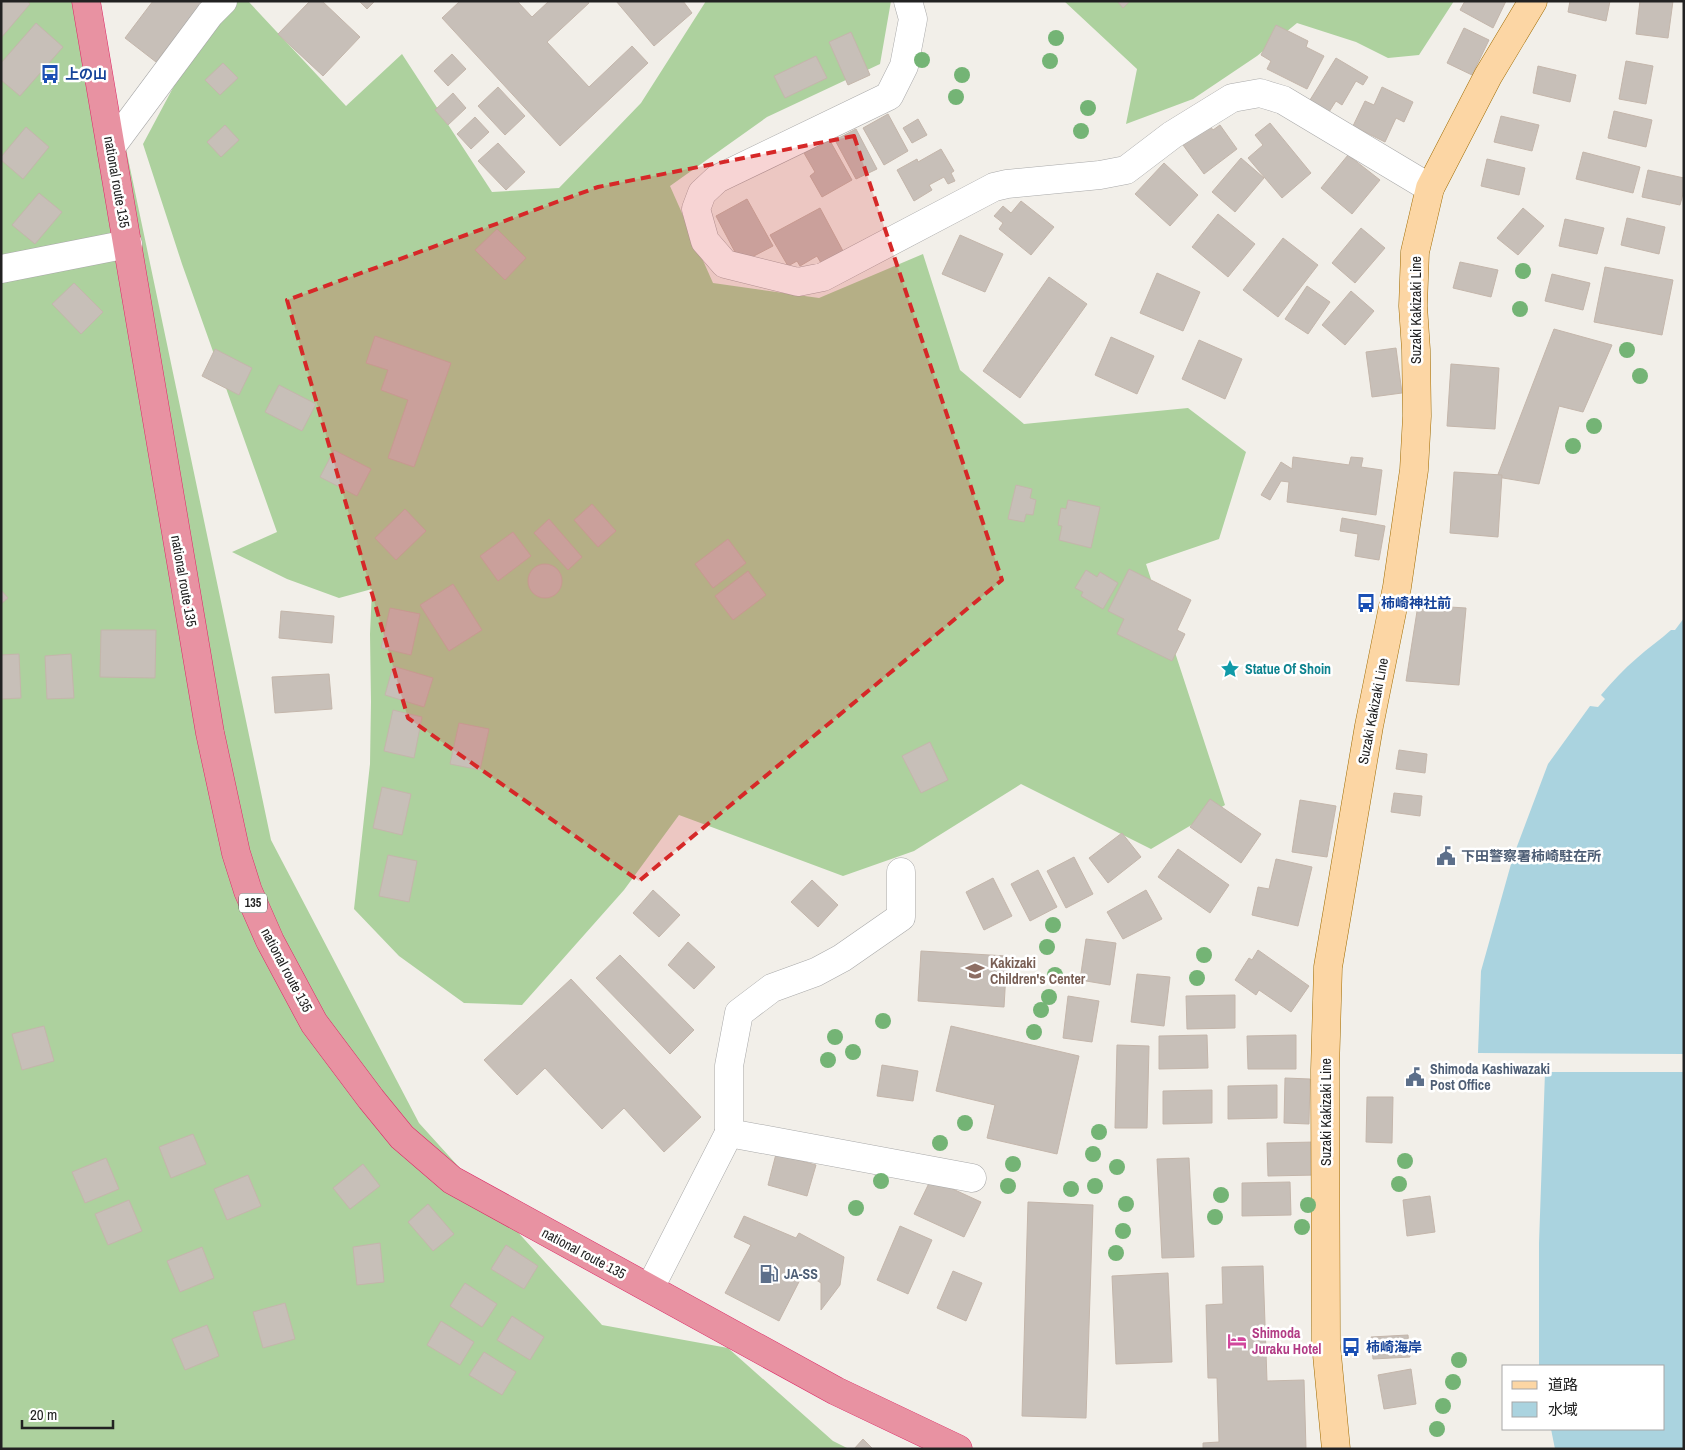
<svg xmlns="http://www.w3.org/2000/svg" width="1685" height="1450" font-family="'Archivo Narrow','Noto Sans JP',sans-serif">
  <rect width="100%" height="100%" fill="#f2efe9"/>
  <g fill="#add19e">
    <path d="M1 1H95L271 840 419 1123 602 1325 728 1348 833 1441 849 1449H1Z"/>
    <path d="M237 1H248L346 106 402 54 492 192 559 188 641 103 706 1H891L880 64 767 117 670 186 713 283 819 298 923 254 960 370 1024 424 1188 408 1246 452 1219 539 1146 564 1225 805 1151 849 1021 784 914 851 843 876 679 815 624 890 522 1005 464 1003 399 956 354 909 370 764 371 702 370 634 372 589 339 598 287 579 232 552 277 532 182 264 143 144 190 56Z"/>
    <path d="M1064 1H1454L1419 55 1388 58 1356 42 1297 23 1257 56 1193 99 1126 124 1137 69Z"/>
  </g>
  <g fill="#aad3df">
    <path d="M1684 618V1054L1478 1053 1481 971 1513 857 1548 764 1590 706 1598 707 1605 699 1601 695C1612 682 1624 669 1637 658 1648 648 1660 640 1671 630H1675Z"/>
    <path d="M1545 1072H1684V1449H1555L1551 1429H1664V1366H1539V1243Z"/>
  </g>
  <g fill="#c7bfb8" stroke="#c4b6ab">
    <path d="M1 1H27L30 4 1 38Z"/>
    <path d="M153 1H203L156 62 125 38Z"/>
    <path d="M310 1H322L360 37 323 76 278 34Z"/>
    <path d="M359 1H375L367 9Z"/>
    <path d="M460 1H517L532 17 549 1H588L589 3 547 42 589 87 632 46 648 63 560 146 442 18Z"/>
    <path d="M616 1H683L692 13 654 46Z"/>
    <path d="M1117 1H1130L1123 8Z"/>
    <path d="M1465 1H1506L1493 28 1460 10Z"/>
    <path d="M1570 1H1610L1606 21 1568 12Z"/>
    <path d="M1640 1H1673L1668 38 1636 34Z"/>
    <path d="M36 23 63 47 20 96 1 80V63Z"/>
    <path d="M1276 25 1308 41 1306 47 1324 56 1307 89 1267 69 1271 61 1261 55Z"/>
    <path d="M1464 28 1489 40 1472 75 1447 63Z"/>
    <path d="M851 32 870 75 848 85 829 42Z"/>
    <path d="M452 54 466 69 448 86 434 71Z"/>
    <path d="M816 56 827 78 785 98 774 76Z"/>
    <path d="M1336 58 1368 77 1363 85 1356 81 1342 105 1336 101 1329 112 1310 100Z"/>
    <path d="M1626 61 1653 66 1646 104 1619 99Z"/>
    <path d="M223 63 238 78 220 95 205 80Z"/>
    <path d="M1538 66 1576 75 1570 102 1533 93Z"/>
    <path d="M498 87 525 116 505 135 478 106Z"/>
    <path d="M1382 87 1413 102 1404 122 1396 118 1385 142 1353 126 1365 101 1374 105Z"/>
    <path d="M453 93 466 108 448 125 435 110Z"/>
    <path d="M1614 111 1652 120 1646 147 1608 138Z"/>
    <path d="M888 114 908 151 884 165 863 128Z"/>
    <path d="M1501 116 1539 125 1532 151 1494 142Z"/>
    <path d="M475 117 489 132 471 149 457 134Z"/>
    <path d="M918 119 927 135 912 143 903 128Z"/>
    <path d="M1270 123 1311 173 1282 198 1248 158 1263 145 1255 135Z"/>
    <path d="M225 125 239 140 221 157 207 142Z"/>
    <path d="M1220 125 1237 149 1204 174 1183 145 1210 126 1213 130Z"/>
    <path d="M26 127 49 147 23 179 1 160V157Z"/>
    <path d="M856 129 877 169 856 179 835 140Z"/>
    <path d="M829 139 852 180 822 197 810 176 815 172 804 153Z"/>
    <path d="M498 143 525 172 506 190 478 161Z"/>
    <path d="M941 149 954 171 951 173 955 181 948 184 944 177 929 185 932 190 914 201 897 170 917 159 918 162Z"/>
    <path d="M1583 152 1640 167 1633 193 1576 179Z"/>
    <path d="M1348 155 1380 180 1352 214 1321 188Z"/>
    <path d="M1241 158 1264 178 1235 212 1212 192Z"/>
    <path d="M1487 159 1525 168 1519 195 1481 186Z"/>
    <path d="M1164 163 1198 195 1170 226 1135 194Z"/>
    <path d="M1648 170 1684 178V190L1680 205 1642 197Z"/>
    <path d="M39 193 62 212 35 244 12 225Z"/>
    <path d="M747 199 773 246 752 257 735 252 716 216Z"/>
    <path d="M1021 201 1054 227 1031 255 999 229 1003 223 994 216 1003 206 1011 213Z"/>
    <path d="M820 208 843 251 821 263 817 256 800 266 797 261 788 266 770 235Z"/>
    <path d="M1523 208 1544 226 1518 255 1497 238Z"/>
    <path d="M1218 214 1255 244 1228 277 1192 247Z"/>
    <path d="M1627 218 1665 227 1659 254 1621 245Z"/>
    <path d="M1565 219 1604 228 1597 254 1559 246Z"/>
    <path d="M1361 228 1385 248 1355 283 1332 263Z"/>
    <path d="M497 229 526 258 505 280 475 250Z"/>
    <path d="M960 235 1003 254 985 292 942 274Z"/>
    <path d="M1283 238 1318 265 1278 317 1243 290Z"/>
    <path d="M1460 262 1498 270 1491 297 1453 288Z"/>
    <path d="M1605 267 1673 280 1662 335 1594 322Z"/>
    <path d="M1157 273 1200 292 1183 331 1140 313Z"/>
    <path d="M1552 274 1590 283 1583 310 1545 301Z"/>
    <path d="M1049 277 1087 304 1020 398 983 371Z"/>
    <path d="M74 283 103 312 81 334 52 304Z"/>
    <path d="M1307 286 1330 302 1308 334 1285 319Z"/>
    <path d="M1351 291 1374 311 1345 345 1322 325Z"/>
    <path d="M1554 329 1612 345 1583 412 1559 406 1539 484 1497 477Z"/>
    <path d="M375 336 451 363 414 467 388 458 408 400 381 390 388 370 366 363Z"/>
    <path d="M1111 337 1154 356 1137 394 1095 375Z"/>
    <path d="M1199 340 1242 359 1225 399 1182 379Z"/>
    <path d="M1396 348 1402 393 1372 397 1366 352Z"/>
    <path d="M215 349 252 368 239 395 202 376Z"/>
    <path d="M1451 364 1499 368 1495 429 1447 426Z"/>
    <path d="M279 385 316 404 302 431 265 412Z"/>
    <path d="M334 450 371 469 357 496 320 477Z"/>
    <path d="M1293 457 1349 465 1351 457 1363 458 1361 467 1382 470 1376 515 1287 502 1289 482 1281 481 1270 500 1261 495 1281 462 1292 469Z"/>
    <path d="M1454 472 1502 475 1498 537 1450 533Z"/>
    <path d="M1016 485 1032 489 1030 498 1036 500 1033 515 1026 514 1024 522 1008 519Z"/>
    <path d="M1068 500 1100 507 1091 548 1059 540 1062 526 1058 525 1061 508 1066 509Z"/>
    <path d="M592 504 616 531 598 547 574 520Z"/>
    <path d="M405 509 426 531 396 560 375 538Z"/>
    <path d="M1342 518 1385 526 1379 560 1355 556 1358 534 1340 531Z"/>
    <path d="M549 519 582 557 568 570 534 533Z"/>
    <path d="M513 532 531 556 498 581 480 556Z"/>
    <path d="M728 539 746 563 713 588 695 564Z"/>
    <circle cx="545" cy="581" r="17"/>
    <path d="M1129 569 1191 600 1177 630 1185 634 1172 661 1117 634 1124 619 1108 611Z"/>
    <path d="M1086 570 1097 577 1100 572 1118 583 1103 609 1081 596 1083 592 1075 588Z"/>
    <path d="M748 571 766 595 733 620 715 596Z"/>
    <path d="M453 584 482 630 449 651 420 605Z"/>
    <path d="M1 590 8 598 1 604Z"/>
    <path d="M1418 605 1466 608 1459 685 1406 681Z"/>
    <path d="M390 608 420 614 411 655 381 648Z"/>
    <path d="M281 611 334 616 332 643 279 638Z"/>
    <path d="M101 630H156L155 678 100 677Z"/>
    <path d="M19 654 21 698 1 699V655Z"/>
    <path d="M71 654 74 698 47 699 45 656Z"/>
    <path d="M393 666 433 678 424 707 385 695Z"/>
    <path d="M329 674 332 709 275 713 272 677Z"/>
    <path d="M393 710 422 717 414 758 384 751Z"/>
    <path d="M459 723 489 729 480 770 450 764Z"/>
    <path d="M930 742 948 780 921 793 902 756Z"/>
    <path d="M1399 750 1427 754 1425 773 1396 769Z"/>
    <path d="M382 787 411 794 402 835 373 828Z"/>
    <path d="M1394 793 1422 796 1420 816 1391 812Z"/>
    <path d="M1210 799 1261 834 1241 863 1190 827Z"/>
    <path d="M1300 800 1336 806 1327 857 1292 852Z"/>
    <path d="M1122 833 1141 857 1108 883 1089 858Z"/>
    <path d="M1178 849 1229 885 1210 913 1158 877Z"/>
    <path d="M388 855 417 861 409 902 379 896Z"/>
    <path d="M1074 857 1093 894 1066 908 1047 871Z"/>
    <path d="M1276 859 1312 867 1298 926 1252 915 1258 887 1269 889Z"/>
    <path d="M1038 870 1057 907 1030 921 1011 884Z"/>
    <path d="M993 878 1012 916 984 930 966 892Z"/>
    <path d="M812 880 838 905 818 927 791 902Z"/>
    <path d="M653 890 680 915 659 937 633 913Z"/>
    <path d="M1146 890 1162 919 1123 939 1107 912Z"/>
    <path d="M1086 939 1116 943 1110 985 1080 980Z"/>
    <path d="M688 942 715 967 694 989 668 965Z"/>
    <path d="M1258 950 1309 986 1291 1012 1259 990 1256 995 1235 980 1249 958 1252 960Z"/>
    <path d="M921 951 1007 956 1004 1007 918 1001Z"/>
    <path d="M620 955 694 1030 670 1054 596 978Z"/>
    <path d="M1137 974 1170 977 1164 1026 1131 1022Z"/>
    <path d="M571 979 701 1117 664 1152 624 1108 602 1129 545 1068 517 1095 484 1060Z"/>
    <path d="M1235 995V1028L1187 1029 1186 996Z"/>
    <path d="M1068 996 1099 1001 1092 1042 1063 1038Z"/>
    <path d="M44 1026 54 1061 22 1070 12 1034Z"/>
    <path d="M951 1026 1079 1056 1057 1154 987 1138 995 1105 936 1091Z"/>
    <path d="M1207 1035 1208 1068 1159 1069V1036Z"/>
    <path d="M1296 1035V1069H1248L1247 1036Z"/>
    <path d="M1117 1045 1149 1046 1147 1128H1115Z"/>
    <path d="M882 1065 918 1071 913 1101 877 1096Z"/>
    <path d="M1285 1078 1310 1079 1309 1124 1284 1123Z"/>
    <path d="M1277 1085V1118L1228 1119V1086Z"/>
    <path d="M1212 1090V1123L1163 1124V1091Z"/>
    <path d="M1367 1097H1393L1392 1143 1366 1142Z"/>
    <path d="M193 1134 206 1164 171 1178 159 1147Z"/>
    <path d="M1316 1142 1317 1175 1268 1176 1267 1143Z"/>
    <path d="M776 1154 816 1165 807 1196 768 1185Z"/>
    <path d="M106 1158 119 1189 85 1203 72 1172Z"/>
    <path d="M1189 1158 1194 1257 1162 1258 1157 1159Z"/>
    <path d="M363 1164 380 1186 350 1209 333 1188Z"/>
    <path d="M248 1175 261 1206 227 1220 214 1189Z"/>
    <path d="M931 1179 981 1202 964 1237 914 1214Z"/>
    <path d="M1290 1182 1291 1215 1242 1216V1183Z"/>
    <path d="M1430 1196 1435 1232 1407 1236 1403 1200Z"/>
    <path d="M129 1200 142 1231 108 1245 95 1214Z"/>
    <path d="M1028 1202 1093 1205 1086 1418 1022 1416Z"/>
    <path d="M428 1204 454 1234 433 1251 408 1222Z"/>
    <path d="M744 1216 796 1238 799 1233 844 1257 840 1285 821 1310V1283L804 1272 779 1321 725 1293 751 1245 734 1237Z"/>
    <path d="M900 1226 932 1240 908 1294 877 1280Z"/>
    <path d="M380 1243 384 1282 357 1285 353 1247Z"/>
    <path d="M506 1245 538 1266 524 1289 491 1269Z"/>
    <path d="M202 1247 214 1278 180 1292 167 1261Z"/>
    <path d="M1263 1266 1267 1381 1304 1380 1306 1449H1203V1443L1219 1442 1217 1378H1208L1206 1305 1223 1304 1222 1267Z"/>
    <path d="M953 1271 982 1283 966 1321 937 1308Z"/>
    <path d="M1168 1273 1172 1362 1116 1364 1112 1276Z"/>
    <path d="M465 1283 497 1304 482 1327 450 1306Z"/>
    <path d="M285 1303 295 1339 263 1348 253 1312Z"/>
    <path d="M512 1316 544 1337 530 1360 497 1340Z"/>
    <path d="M441 1321 474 1342 460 1365 427 1345Z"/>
    <path d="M207 1325 219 1356 185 1370 172 1339Z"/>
    <path d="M1408 1335 1410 1357 1373 1359 1371 1337Z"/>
    <path d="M484 1352 516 1372 502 1395 469 1375Z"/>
    <path d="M1411 1369 1416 1404 1384 1409 1378 1375Z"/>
    <path d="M863 1439 873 1449H854Z"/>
  </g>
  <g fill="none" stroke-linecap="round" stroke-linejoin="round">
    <g stroke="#a9a9a9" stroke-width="29">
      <g id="minor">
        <path d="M908 1 913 19 904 66 889 96 717 179 702 193 696 209 705 241 725 264 798 282 823 277 994 187 1007 184 1100 175 1126 170 1172 135 1232 98 1260 93 1283 100 1430 188"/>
        <path d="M111 147 210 14 223 1"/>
        <path d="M1 269 128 244"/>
        <path d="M729 1133V1066L739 1013 772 988 816 972 842 958 901 917V872"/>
        <path d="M650 1288 729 1133 972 1178"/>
      </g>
    </g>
    <g stroke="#a06b00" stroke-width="29">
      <path id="major" d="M1336 1449 1326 1344 1325 1070 1328 967 1369 726 1397 587 1414 470 1417 416 1416 350 1413 306 1415 252 1430 188 1488 76 1533 1"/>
    </g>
    <g stroke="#dc2a67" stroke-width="29">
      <path id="highway" d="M86 1 210 733 236 853 248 891 270 941 314 1023 371 1099 402 1137 452 1180 836 1391 958 1449"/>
    </g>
    <use href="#minor" stroke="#fff" stroke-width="28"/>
    <use href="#major" stroke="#fcd6a4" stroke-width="28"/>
    <use href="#highway" stroke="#e892a2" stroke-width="28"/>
  </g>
  <g fill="#74b475">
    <circle cx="1056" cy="38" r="8"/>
    <circle cx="922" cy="60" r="8"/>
    <circle cx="1050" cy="61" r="8"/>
    <circle cx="962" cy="75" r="8"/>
    <circle cx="956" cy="97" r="8"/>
    <circle cx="1088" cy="108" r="8"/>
    <circle cx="1081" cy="131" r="8"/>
    <circle cx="1523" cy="271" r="8"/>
    <circle cx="1520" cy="309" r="8"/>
    <circle cx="1627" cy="350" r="8"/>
    <circle cx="1640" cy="376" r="8"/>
    <circle cx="1594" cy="426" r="8"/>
    <circle cx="1573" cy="446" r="8"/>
    <circle cx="1053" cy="925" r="8"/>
    <circle cx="1047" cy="947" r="8"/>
    <circle cx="1204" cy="955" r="8"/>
    <circle cx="1055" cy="975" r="8"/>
    <circle cx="1197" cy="978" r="8"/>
    <circle cx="1049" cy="997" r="8"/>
    <circle cx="1041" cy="1010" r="8"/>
    <circle cx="883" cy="1021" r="8"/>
    <circle cx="1034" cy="1032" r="8"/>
    <circle cx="835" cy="1037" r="8"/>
    <circle cx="853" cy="1052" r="8"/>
    <circle cx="828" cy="1060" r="8"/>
    <circle cx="965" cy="1123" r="8"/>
    <circle cx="1099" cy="1132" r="8"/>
    <circle cx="940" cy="1143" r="8"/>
    <circle cx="1093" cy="1154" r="8"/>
    <circle cx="1405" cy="1161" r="8"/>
    <circle cx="1013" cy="1164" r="8"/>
    <circle cx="1117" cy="1167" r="8"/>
    <circle cx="881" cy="1181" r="8"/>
    <circle cx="1399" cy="1184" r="8"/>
    <circle cx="1008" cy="1186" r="8"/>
    <circle cx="1095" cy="1186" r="8"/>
    <circle cx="1071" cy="1189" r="8"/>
    <circle cx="1221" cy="1195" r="8"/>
    <circle cx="1126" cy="1204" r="8"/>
    <circle cx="1308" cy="1205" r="8"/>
    <circle cx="856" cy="1208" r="8"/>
    <circle cx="1215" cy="1217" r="8"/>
    <circle cx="1302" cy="1227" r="8"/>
    <circle cx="1123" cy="1231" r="8"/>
    <circle cx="1116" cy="1253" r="8"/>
    <circle cx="1459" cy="1360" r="8"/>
    <circle cx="1453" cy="1382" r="8"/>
    <circle cx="1443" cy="1406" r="8"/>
    <circle cx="1437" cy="1429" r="8"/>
  </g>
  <path fill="#d62828" fill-opacity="0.2" stroke="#d62828" stroke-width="4" stroke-dasharray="10 6" stroke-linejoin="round" d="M854 136 1002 580 639 881 408 718 287 300 598 187Z"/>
  <defs>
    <g id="bus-bare" transform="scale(1.5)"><path d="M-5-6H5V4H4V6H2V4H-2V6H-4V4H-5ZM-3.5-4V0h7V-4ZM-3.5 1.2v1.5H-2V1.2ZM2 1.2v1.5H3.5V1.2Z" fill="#1a4fb4" stroke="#fff" stroke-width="2.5" paint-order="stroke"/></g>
    <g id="sight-bare" transform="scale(1.5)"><path d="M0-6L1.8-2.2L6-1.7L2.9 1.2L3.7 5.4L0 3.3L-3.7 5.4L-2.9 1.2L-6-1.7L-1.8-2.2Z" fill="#0f9aa8" stroke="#fff" stroke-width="2.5" paint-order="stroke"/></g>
    <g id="civic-bare" transform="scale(1.5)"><path d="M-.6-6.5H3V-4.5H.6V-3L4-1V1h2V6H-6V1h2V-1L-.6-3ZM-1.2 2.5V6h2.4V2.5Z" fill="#5c6f8a" stroke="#fff" stroke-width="2.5" paint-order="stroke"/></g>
    <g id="school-bare" transform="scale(1.5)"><path d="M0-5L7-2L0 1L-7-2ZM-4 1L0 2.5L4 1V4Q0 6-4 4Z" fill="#8d6e63" stroke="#fff" stroke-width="2.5" paint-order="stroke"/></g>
    <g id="fuel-bare" transform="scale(1.5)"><path d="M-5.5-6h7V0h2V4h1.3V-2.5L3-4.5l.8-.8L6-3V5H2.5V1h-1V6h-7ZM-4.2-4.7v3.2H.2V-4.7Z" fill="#5c6f8a" stroke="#fff" stroke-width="2.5" paint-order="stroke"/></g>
    <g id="hotel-bare" transform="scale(1.5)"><path d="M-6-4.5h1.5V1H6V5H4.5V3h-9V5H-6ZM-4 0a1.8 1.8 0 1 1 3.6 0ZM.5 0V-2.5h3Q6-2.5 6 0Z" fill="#d1479c" stroke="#fff" stroke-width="2.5" paint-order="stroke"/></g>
  </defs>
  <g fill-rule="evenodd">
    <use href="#bus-bare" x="50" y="74"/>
    <use href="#bus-bare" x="1366" y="603"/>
    <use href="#sight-bare" x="1230" y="669"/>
    <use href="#civic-bare" x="1446" y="856"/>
    <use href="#school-bare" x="975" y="971"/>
    <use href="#civic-bare" x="1415" y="1077"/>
    <use href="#fuel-bare" x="769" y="1274"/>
    <use href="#hotel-bare" x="1237" y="1341"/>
    <use href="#bus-bare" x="1351" y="1347"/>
  </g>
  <g text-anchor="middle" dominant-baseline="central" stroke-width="5" stroke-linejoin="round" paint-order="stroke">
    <rect fill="#fff" stroke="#646464" stroke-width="1" x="239" y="893.5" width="28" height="19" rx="4"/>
    <g font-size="12" font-weight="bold" fill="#222">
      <text x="253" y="903">135</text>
    </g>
    <g font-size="14" font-weight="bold" fill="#164399" stroke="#fff" text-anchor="start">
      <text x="65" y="74">上の山</text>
      <text x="1381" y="603">柿崎神社前</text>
      <text x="1366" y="1347">柿崎海岸</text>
    </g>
    <g font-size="14" fill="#222" stroke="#fff">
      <text transform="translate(117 182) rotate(80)">national route 135</text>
      <text transform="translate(1416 310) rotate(-90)">Suzaki Kakizaki Line</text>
      <text transform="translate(184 581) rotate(80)">national route 135</text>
      <text transform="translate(1373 711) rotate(-79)">Suzaki Kakizaki Line</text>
      <text transform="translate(287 970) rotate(62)">national route 135</text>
      <text transform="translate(1326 1112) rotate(-90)">Suzaki Kakizaki Line</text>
      <text transform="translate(584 1253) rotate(28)">national route 135</text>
    </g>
    <g font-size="14" font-weight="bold" fill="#0d838f" stroke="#fff" text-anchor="start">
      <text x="1245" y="669">Statue Of Shoin</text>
    </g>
    <g font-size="14" font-weight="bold" fill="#4e5e75" stroke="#fff" text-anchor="start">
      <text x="1461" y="856">下田警察署柿崎駐在所</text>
      <text x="1430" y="1069">Shimoda Kashiwazaki<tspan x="1430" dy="16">Post Office</tspan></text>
      <text x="784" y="1274">JA-SS</text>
    </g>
    <g font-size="14" font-weight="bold" fill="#785e54" stroke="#fff" text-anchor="start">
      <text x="990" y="963">Kakizaki<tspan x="990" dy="16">Children's Center</tspan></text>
    </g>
    <g font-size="14" font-weight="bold" fill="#b23c85" stroke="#fff" text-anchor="start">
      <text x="1252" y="1333">Shimoda<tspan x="1252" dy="16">Juraku Hotel</tspan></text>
    </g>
  </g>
  <rect width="1685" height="1450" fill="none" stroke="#222222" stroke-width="5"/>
  <rect x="1502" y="1365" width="162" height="65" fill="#ffffff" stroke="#a7a7a7"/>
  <rect x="1512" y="1381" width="25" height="8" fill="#fcd6a4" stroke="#a7a7a7"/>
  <text x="1548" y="1390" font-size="15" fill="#222222">道路</text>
  <rect x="1512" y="1402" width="25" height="15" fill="#aad3df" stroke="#a7a7a7"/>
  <text x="1548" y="1415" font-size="15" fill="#222222">水域</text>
  <path d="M22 1420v8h91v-8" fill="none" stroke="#222222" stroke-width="2.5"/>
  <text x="30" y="1420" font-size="15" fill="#222222" stroke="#ffffff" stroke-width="4" paint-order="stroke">20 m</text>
</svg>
